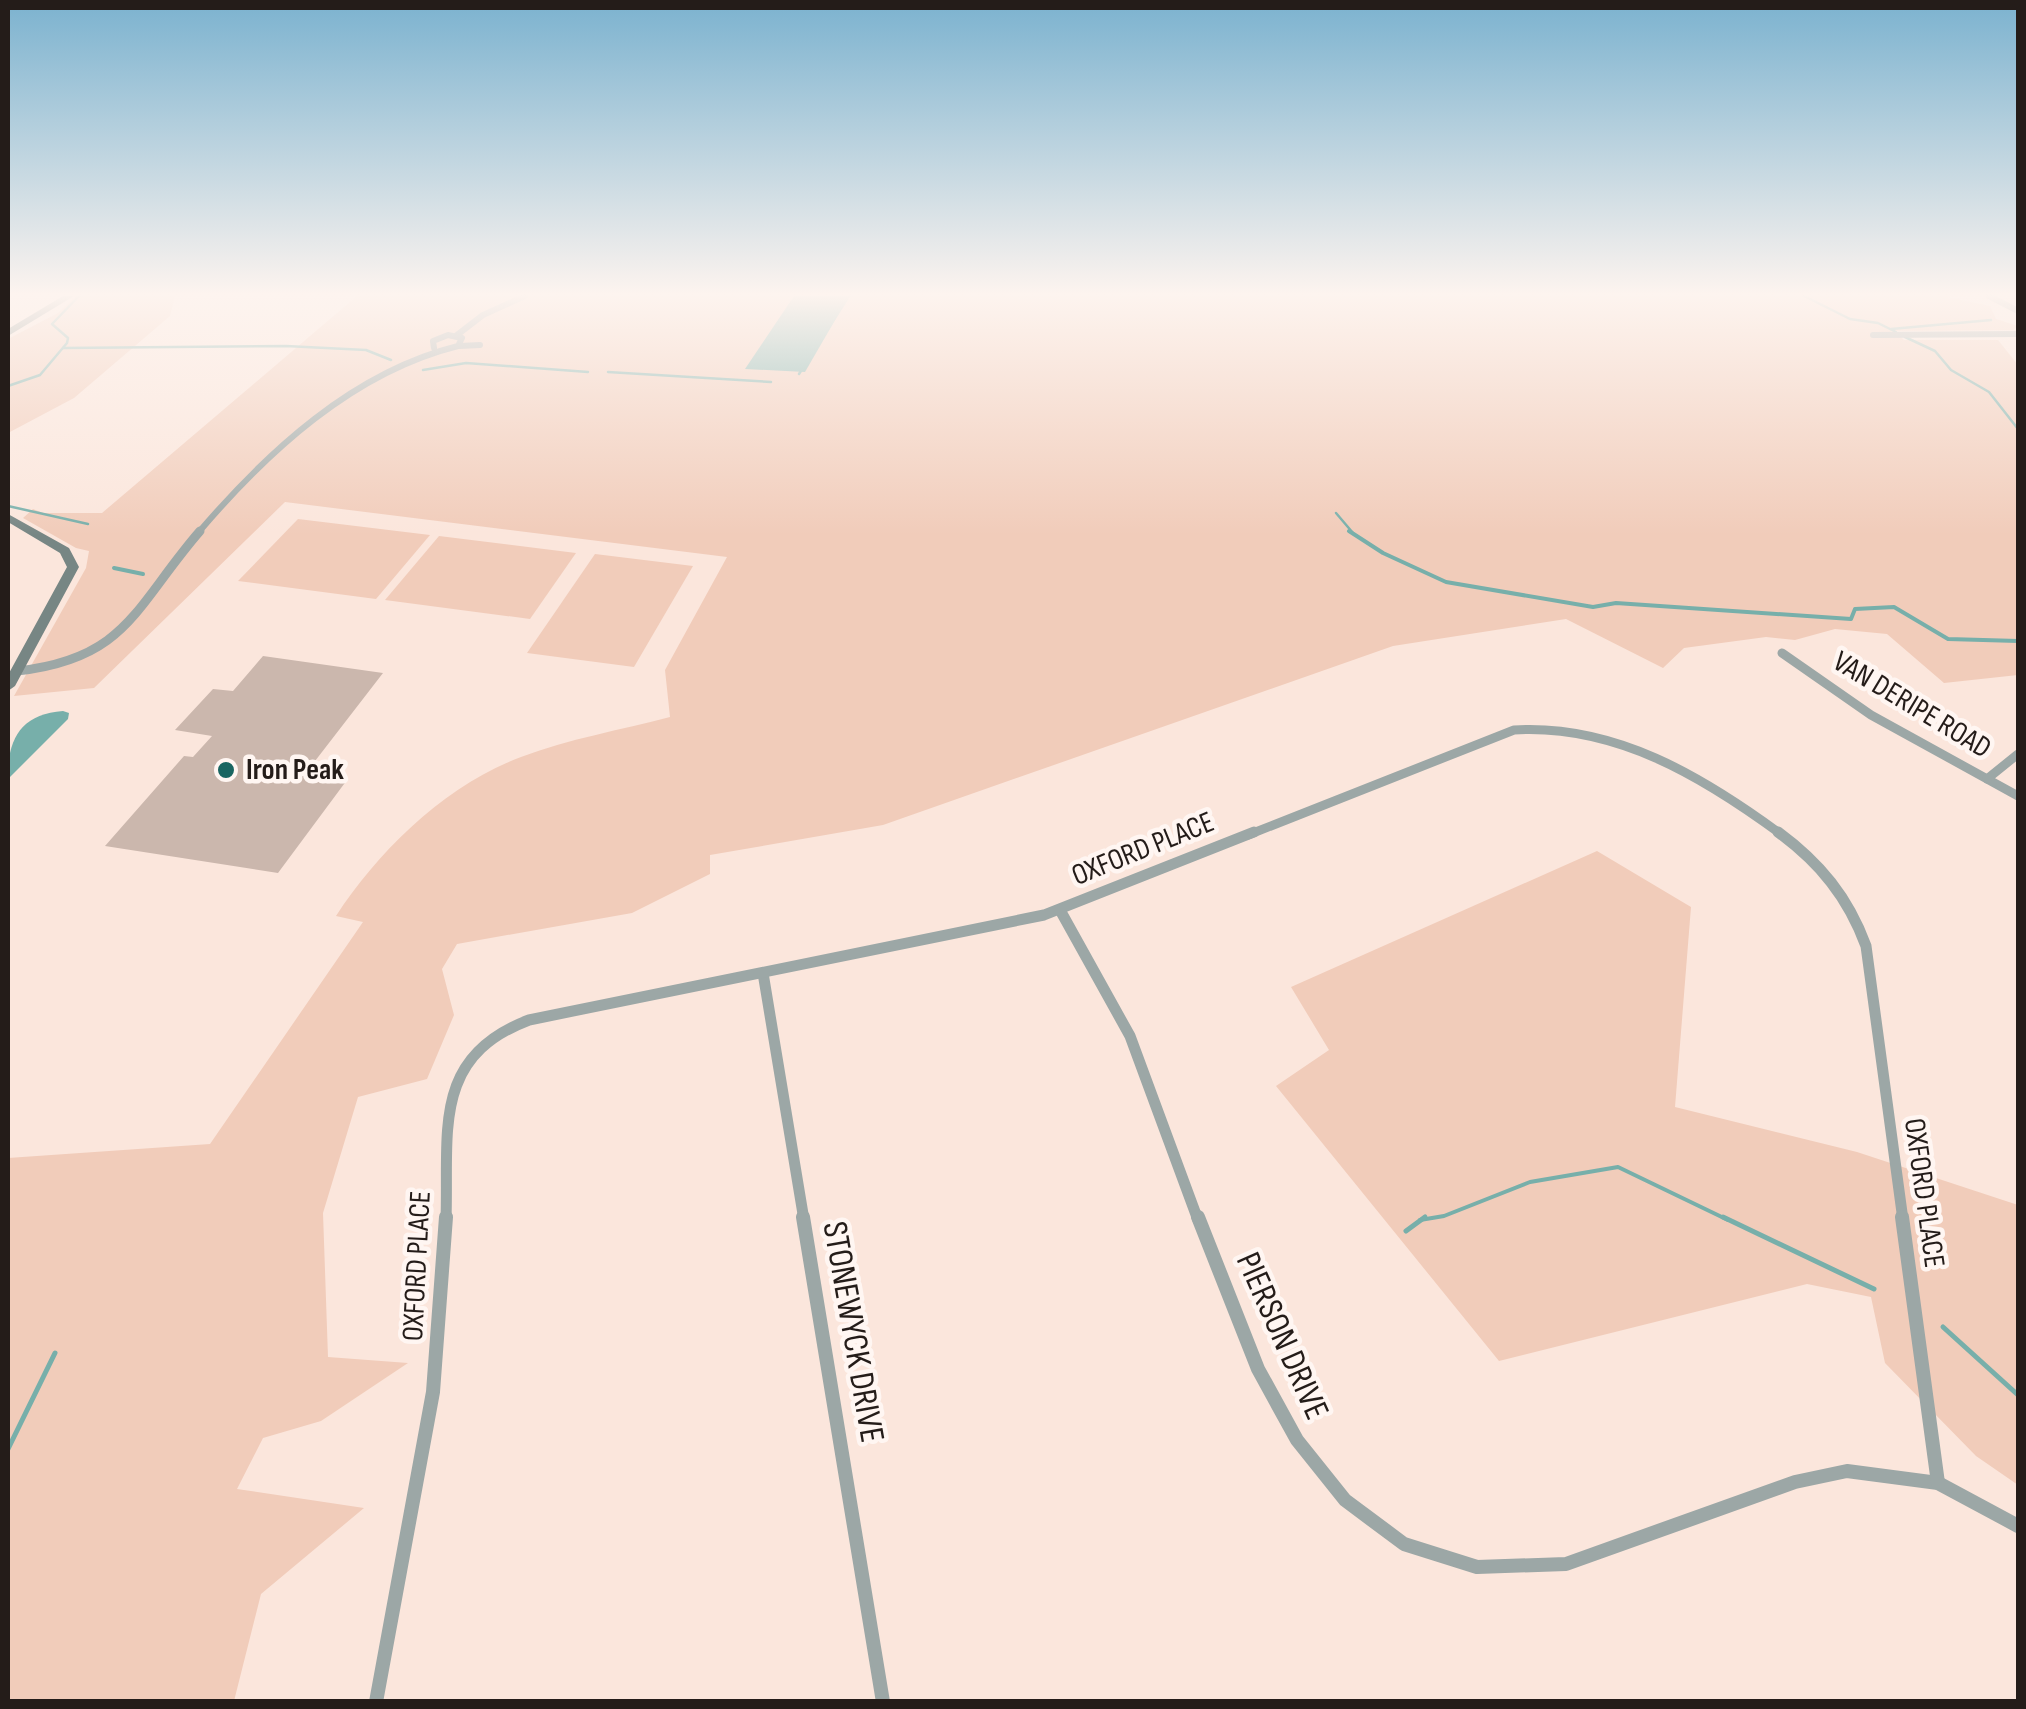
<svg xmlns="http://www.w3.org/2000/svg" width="2026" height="1709" font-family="'Sofia Sans Condensed',sans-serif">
  <rect width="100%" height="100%" fill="#fbe6dc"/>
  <g fill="#f1ccba">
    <path d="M76 296H175L170 316 74 398 8 433V339L58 313Z"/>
    <path d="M357 296H1942L1990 306 1996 319 2018 326 2013 330 1894 331 1904 340H1998L2018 365V675L1944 683 1887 634 1835 629 1795 640 1766 637 1684 648 1663 668 1566 619 1393 646 883 825 710 855V874L632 913 457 944 442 969 454 1015 427 1079 358 1097 323 1213 328 1357 408 1363 321 1421 263 1438 237 1489 364 1508 261 1594 234 1701 8 1702V1158L210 1144 363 922 336 916C379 850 446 785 521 757 568 739 621 730 670 717L665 670 727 557 285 502 94 688 14 696 86 568 89 551 76 548 23 518 33 509 43 513H102Z"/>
    <path d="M298 519 430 535 376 599 238 581Z"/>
    <path d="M439 536 576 553 530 619 385 600Z"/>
    <path d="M595 554 693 566 634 667 527 653Z"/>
    <path d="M1597 851 1691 907 1675 1107 1857 1152 2018 1205V1485L1976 1456 1885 1363 1871 1297 1807 1284 1499 1361 1276 1086 1329 1050 1291 987Z"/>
  </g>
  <g fill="#77afaa">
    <path d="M794 296H849L805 372 745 369Z"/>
    <path d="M63 711 69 713 68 719 8 779C7 739 21 714 63 711Z"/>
  </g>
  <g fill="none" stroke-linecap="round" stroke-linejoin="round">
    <g stroke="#77afaa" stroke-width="2.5">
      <path d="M1804 296 1850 319 1878 323 1896 332"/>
      <path d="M1891 329 1991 320"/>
      <path d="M1905 337 1935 351 1951 370 1989 392 2018 429"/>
      <path d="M63 348 286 346 366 350 391 360"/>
      <path d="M423 370 466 363 588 372"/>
      <path d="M608 372 771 382"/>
      <path d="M799 374 849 296"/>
      <path d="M8 386 40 375 67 343 68 338 52 324 79 296"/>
      <path d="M8 506 88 524"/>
      <path d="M1336 513 1353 533"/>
    </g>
    <g stroke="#77afaa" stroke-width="4">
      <path d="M1349 531 1383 553 1446 582 1593 607 1616 603 1851 619 1855 609 1894 607 1948 639 2018 641"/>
      <path d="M114 568 143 574"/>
      <path d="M1420 1220 1444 1216 1530 1182 1618 1167 1728 1220"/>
    </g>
    <g stroke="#77afaa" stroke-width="5">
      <path d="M1723 1217 1874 1289"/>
      <path d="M1406 1231 1425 1217"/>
      <path d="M1943 1327 2018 1395"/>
      <path d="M8 1449 55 1353"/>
    </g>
  </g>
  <path fill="#cbb7ad" d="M263 656 383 673 305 774 347 780 278 873 105 846 184 756 193 757 212 736 175 730 213 689 233 691Z"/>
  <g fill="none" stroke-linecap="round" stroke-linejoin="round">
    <g stroke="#9ca7a6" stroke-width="6">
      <path d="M1989 296 2018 311"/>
      <path d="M457 335 483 315 525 296"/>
      <path d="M1873 335 2018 334"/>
      <path d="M459 346 480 345"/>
      <path d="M198 533C267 452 353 372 458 346L462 338 448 335 433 341 434 348"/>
    </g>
    <g stroke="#9ca7a6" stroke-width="9">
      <path d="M1782 653 1871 715 2018 796"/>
      <path d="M17 671C127 659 135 606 200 531"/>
      <path d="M1987 779 2018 754"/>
      <path d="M1248 835 1514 730C1615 724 1702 776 1782 835"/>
    </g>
    <g stroke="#9ca7a6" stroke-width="11">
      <path d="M1778 832C1820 863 1848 897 1866 946L1903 1220"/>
      <path d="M1060 910 1130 1036 1198 1220"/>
      <path d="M763 973 804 1220"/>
      <path d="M446 1220C449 1132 431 1057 529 1020L1044 915 1254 832"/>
    </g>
    <g stroke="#9ca7a6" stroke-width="14">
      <path d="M803 1217 883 1702"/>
      <path d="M1198 1217 1258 1369 1297 1440 1345 1500 1404 1544 1477 1567 1566 1564 1795 1482 1847 1471 1938 1483 2018 1526"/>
      <path d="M1902 1217 1938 1483"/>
      <path d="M376 1702 433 1392 446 1217"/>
    </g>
    <g fill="#778684" fill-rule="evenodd">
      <path d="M63 296H74L8 336V329Z"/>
      <path d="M8 514 69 548 79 567 15 686 8 691V675L67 567 60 553 8 522Z"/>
    </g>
  </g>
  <linearGradient id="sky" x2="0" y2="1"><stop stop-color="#7bb2cf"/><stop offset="0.55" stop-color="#fdf4ef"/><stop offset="1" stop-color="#fdf4ef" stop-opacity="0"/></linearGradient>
  <rect width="2026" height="535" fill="url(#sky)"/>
  <circle fill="#196561" stroke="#fff6f2" stroke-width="4" cx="226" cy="770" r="10"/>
  <g text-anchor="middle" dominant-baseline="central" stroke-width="9" stroke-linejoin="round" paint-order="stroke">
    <g font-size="30" fill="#241c19" stroke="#fff6f2">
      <text transform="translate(1912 705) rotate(31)">VAN DERIPE ROAD</text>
      <text transform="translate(1143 849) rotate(-22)">OXFORD PLACE</text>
      <text transform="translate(1924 1193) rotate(82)">OXFORD PLACE</text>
      <text transform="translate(417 1266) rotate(-87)">OXFORD PLACE</text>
    </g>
    <g font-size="30" font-weight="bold" fill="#241c19" stroke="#fff6f2" text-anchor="start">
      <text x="246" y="770">Iron Peak</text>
    </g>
    <g font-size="35" fill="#241c19" stroke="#fff6f2">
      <text transform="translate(853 1332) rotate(80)">STONEWYCK DRIVE</text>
      <text transform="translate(1282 1336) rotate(66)">PIERSON DRIVE</text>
    </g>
  </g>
  <rect width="2026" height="1709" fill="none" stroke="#241c19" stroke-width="20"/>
</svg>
